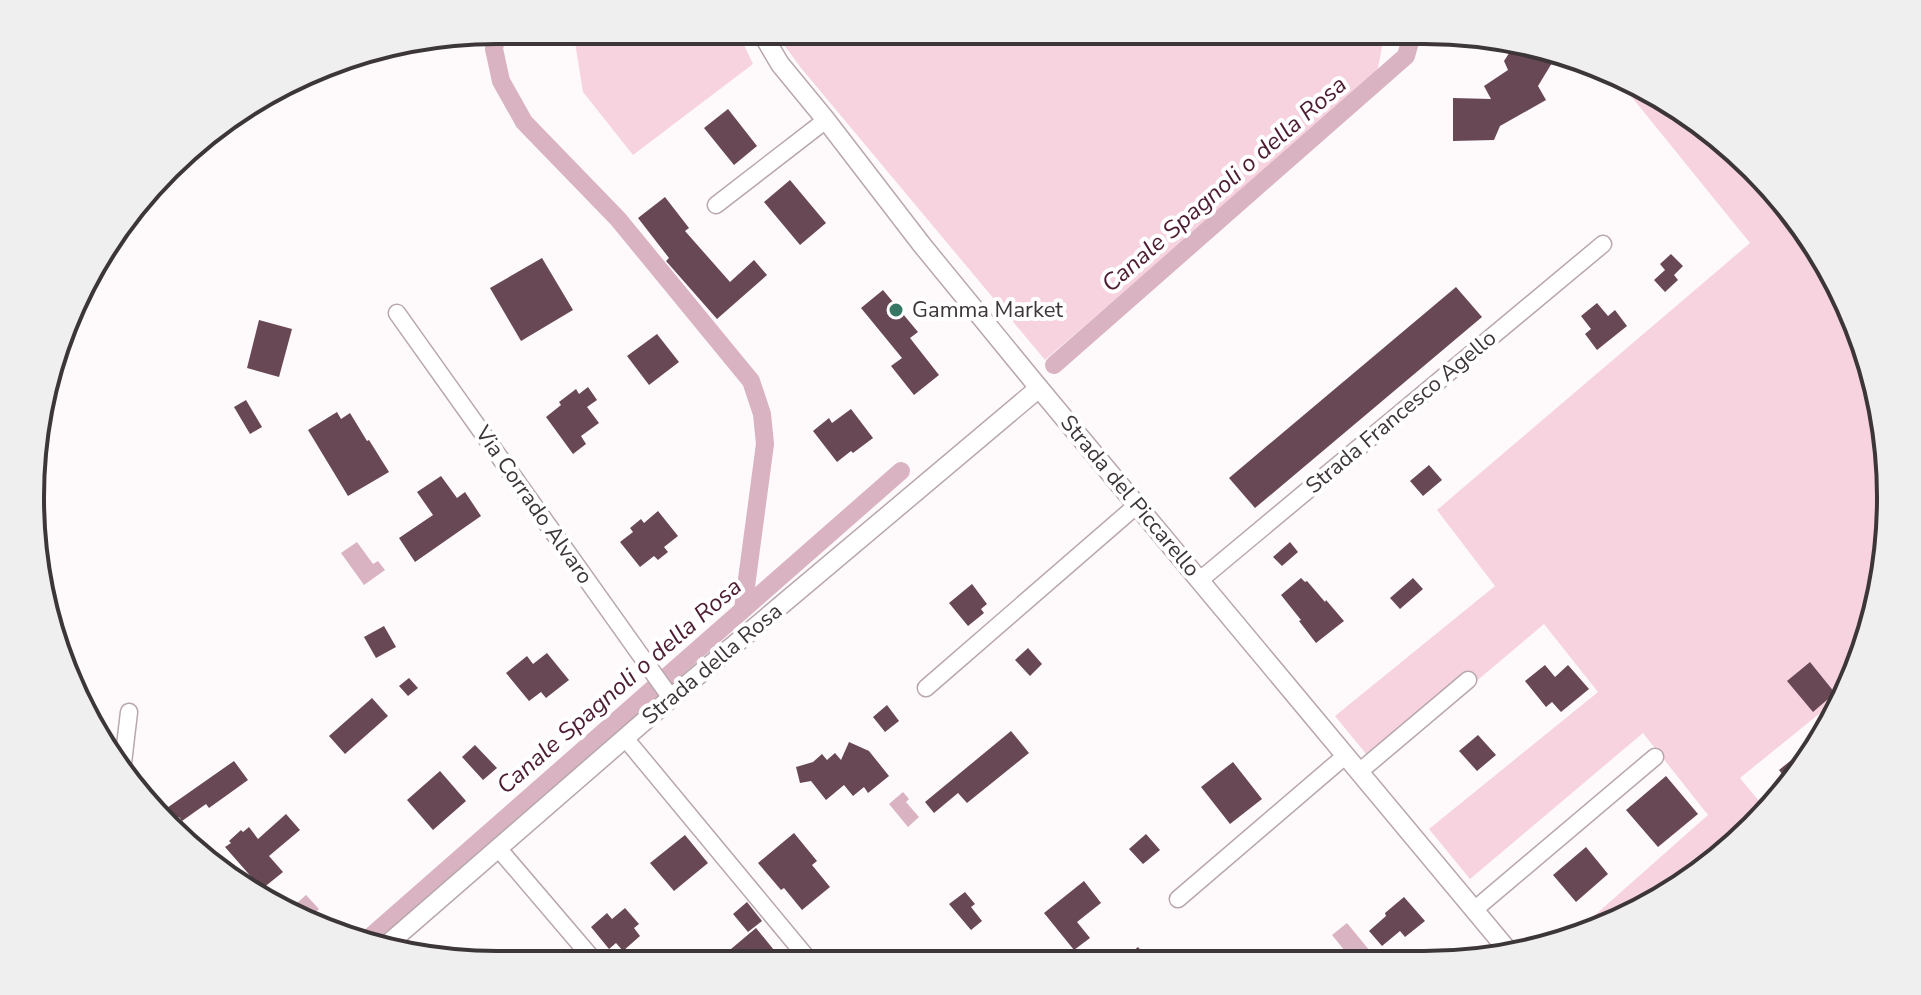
<svg xmlns="http://www.w3.org/2000/svg" width="1921" height="995" font-family="'Nunito Sans',sans-serif">
  <rect width="100%" height="100%" fill="#fefafc"/>
  <g fill="#f7d3e0">
    <path d="M573 30H737L753 64 633 155 583 92Z"/>
    <path d="M773 30 1385 31 1377 73 1045 360 801 68Z"/>
    <path d="M1613 74 1631 78 1775 190 1866 348 1890 529 1846 692 1740 778 1768 812 1684 886 1602 930 1568 939 1708 815 1643 733 1470 879 1429 829 1598 692 1544 624 1376 766 1335 716 1495 586 1437 510 1750 243Z"/>
  </g>
  <g fill="#dab3c2">
    <path d="M357 542 373 564 378 561 385 570 364 585 341 553Z"/>
    <path d="M903 792 909 799 906 802 919 817 908 827 889 804Z"/>
    <path d="M306 895 319 909 306 921 290 917 286 913Z"/>
    <path d="M1347 923 1375 957 1369 961H1353L1332 935Z"/>
  </g>
  <g fill="none" stroke-linecap="round" stroke-linejoin="round">
    <g stroke="#dab3c2" stroke-width="18">
      <path d="M498 30 494 49 501 81 524 122 618 219 751 381 762 414 765 444 743 609"/>
      <path d="M1054 365 1406 56 1413 31"/>
      <path d="M369 938 901 471"/>
    </g>
  </g>
  <g fill="#694855">
    <path d="M1513 47 1555 58 1538 86 1546 100 1500 126 1494 140 1453 141V98L1491 99 1484 86 1508 70 1504 61Z"/>
    <path d="M728 109 757 146 734 165 704 128Z"/>
    <path d="M790 180 826 223 800 245 764 202Z"/>
    <path d="M665 197 689 228 685 231 730 282 754 260 767 275 717 319 666 261 669 258 638 218Z"/>
    <path d="M1671 254 1683 266 1674 275 1678 280 1665 292 1654 280 1665 270 1660 264Z"/>
    <path d="M542 258 573 310 521 341 490 288Z"/>
    <path d="M1456 287 1482 317 1255 508 1229 478Z"/>
    <path d="M883 290 918 332 910 338 939 375 914 395 891 366 902 358 861 308Z"/>
    <path d="M1597 303 1608 316 1615 310 1627 326 1597 350 1585 334 1591 329 1581 316Z"/>
    <path d="M259 320 292 329 279 377 247 368Z"/>
    <path d="M657 334 679 362 649 385 627 356Z"/>
    <path d="M588 387 597 400 587 407 599 423 581 436 586 444 573 454 546 417 561 405 559 402 576 389 579 394Z"/>
    <path d="M246 400 262 427 250 434 234 407Z"/>
    <path d="M851 409 873 438 853 453 851 451 837 462 813 431 829 418 832 423Z"/>
    <path d="M337 412 341 419 350 413 367 441 369 440 389 472 348 496 308 430Z"/>
    <path d="M1429 465 1442 480 1423 496 1410 481Z"/>
    <path d="M441 476 457 498 465 492 481 516 415 562 399 538 433 515 417 492Z"/>
    <path d="M658 511 678 536 664 547 668 552 658 560 654 556 640 567 620 542 633 532 630 528 641 519 644 523Z"/>
    <path d="M1290 542 1298 552 1282 566 1273 557Z"/>
    <path d="M1301 578 1305 582 1307 581 1325 602 1326 600 1344 621 1316 643 1299 621 1301 620 1281 595Z"/>
    <path d="M1413 578 1423 589 1400 609 1390 598Z"/>
    <path d="M972 584 987 604 981 609 984 613 968 626 949 603Z"/>
    <path d="M384 626 396 647 376 658 364 637Z"/>
    <path d="M1028 648 1042 664 1030 676 1015 660Z"/>
    <path d="M547 653 569 680 546 698 541 692 529 701 506 673 527 656 533 664Z"/>
    <path d="M1810 662 1835 693 1813 712 1787 681Z"/>
    <path d="M1545 665 1555 677 1568 665 1589 689 1561 712 1552 702 1546 707 1525 681Z"/>
    <path d="M409 678 418 688 408 696 399 686Z"/>
    <path d="M372 698 388 716 345 754 329 736Z"/>
    <path d="M887 705 899 721 885 732 873 717Z"/>
    <path d="M1011 731 1029 753 967 803 958 793 934 813 925 802Z"/>
    <path d="M1478 735 1496 755 1477 771 1459 751Z"/>
    <path d="M1815 741 1817 743 1790 784 1779 770Z"/>
    <path d="M849 742 869 751 889 776 868 793 864 787 853 796 844 785 826 800 811 781 800 783 796 767 813 762 822 754 827 760 835 753 841 760Z"/>
    <path d="M475 745 497 768 483 780 462 757Z"/>
    <path d="M234 761 248 780 209 808 206 804 182 821 179 817 173 822 164 810Z"/>
    <path d="M1233 762 1262 799 1230 824 1201 787Z"/>
    <path d="M440 771 466 801 433 830 407 800Z"/>
    <path d="M1666 776 1698 814 1658 847 1626 810Z"/>
    <path d="M286 814 300 830 269 856 283 872 262 889 225 847 231 843 229 841 241 830 243 832 249 827 258 839Z"/>
    <path d="M794 833 817 861 812 865 830 887 802 910 784 888 781 890 758 863Z"/>
    <path d="M1146 834 1160 850 1143 864 1129 849Z"/>
    <path d="M685 835 708 863 674 891 650 863Z"/>
    <path d="M1586 847 1608 874 1576 902 1553 875Z"/>
    <path d="M1084 881 1101 903 1077 922 1090 938 1074 950 1044 913Z"/>
    <path d="M965 892 975 904 971 907 982 921 971 930 949 904Z"/>
    <path d="M1404 897 1425 921 1405 937 1400 931 1382 946 1369 931 1386 916 1385 913Z"/>
    <path d="M747 902 762 921 748 932 733 914Z"/>
    <path d="M625 908 639 924 634 928 640 936 623 951 616 943 609 949 591 927 607 913 612 919Z"/>
    <path d="M756 928 778 955 768 963H723L735 954 731 949Z"/>
    <path d="M1138 947 1151 962H1120Z"/>
  </g>
  <g fill="none" stroke-linecap="round" stroke-linejoin="round">
    <g stroke="#b8a7ad" stroke-width="19">
      <g id="minor">
        <path d="M716 205 826 120"/>
        <path d="M397 313 671 698"/>
        <path d="M1200 580 1603 244"/>
        <path d="M926 688 1137 505"/>
        <path d="M625 738 809 960"/>
        <path d="M123 763 129 712"/>
        <path d="M1359 772 1468 680"/>
        <path d="M498 848 597 964"/>
        <path d="M1178 899 1345 756"/>
        <path d="M1474 910 1655 757"/>
      </g>
    </g>
    <g stroke="#b8a7ad" stroke-width="21">
      <g id="tertiary">
        <path d="M760 30 780 64 826 120 922 245 1039 388 1511 954"/>
        <path d="M389 943 671 698 1039 388"/>
      </g>
    </g>
    <use href="#minor" stroke="#fff" stroke-width="16"/>
    <use href="#tertiary" stroke="#fff" stroke-width="18"/>
  </g>
  <circle fill="#367665" stroke="#fff" stroke-width="3" cx="896" cy="310" r="8"/>
  <g text-anchor="middle" dominant-baseline="central" stroke-width="8" stroke-linejoin="round" paint-order="stroke">
    <g font-size="22" fill="#3d3638" stroke="#fff" text-anchor="start">
      <text x="912" y="310">Gamma Market</text>
    </g>
    <g font-size="22" fill="#3d3638" stroke="#fff">
      <text transform="translate(1401 412) rotate(-40)">Strada Francesco Agello</text>
      <text transform="translate(1130 496) rotate(50)">Strada del Piccarello</text>
      <text transform="translate(534 505) rotate(55)">Via Corrado Alvaro</text>
      <text transform="translate(712 664) rotate(-40)">Strada della Rosa</text>
    </g>
    <g font-size="24" font-style="italic" fill="#4d1c33" stroke="#fff">
      <text transform="translate(1224 184) rotate(-41)">Canale Spagnoli o della Rosa</text>
      <text transform="translate(619 686) rotate(-41)">Canale Spagnoli o della Rosa</text>
    </g>
  </g>
  <path d="M0 0H1921V995H0ZM497 44H1424A453 453 0 0 1 1877 497V498A453 453 0 0 1 1424 951H497A453 453 0 0 1 44 498V497A453 453 0 0 1 497 44Z" fill="#efefef" fill-rule="evenodd"/>
  <path fill="none" stroke="#3d3638" stroke-width="4" d="M497 44H1424A453 453 0 0 1 1877 497V498A453 453 0 0 1 1424 951H497A453 453 0 0 1 44 498V497A453 453 0 0 1 497 44Z"/>
</svg>
